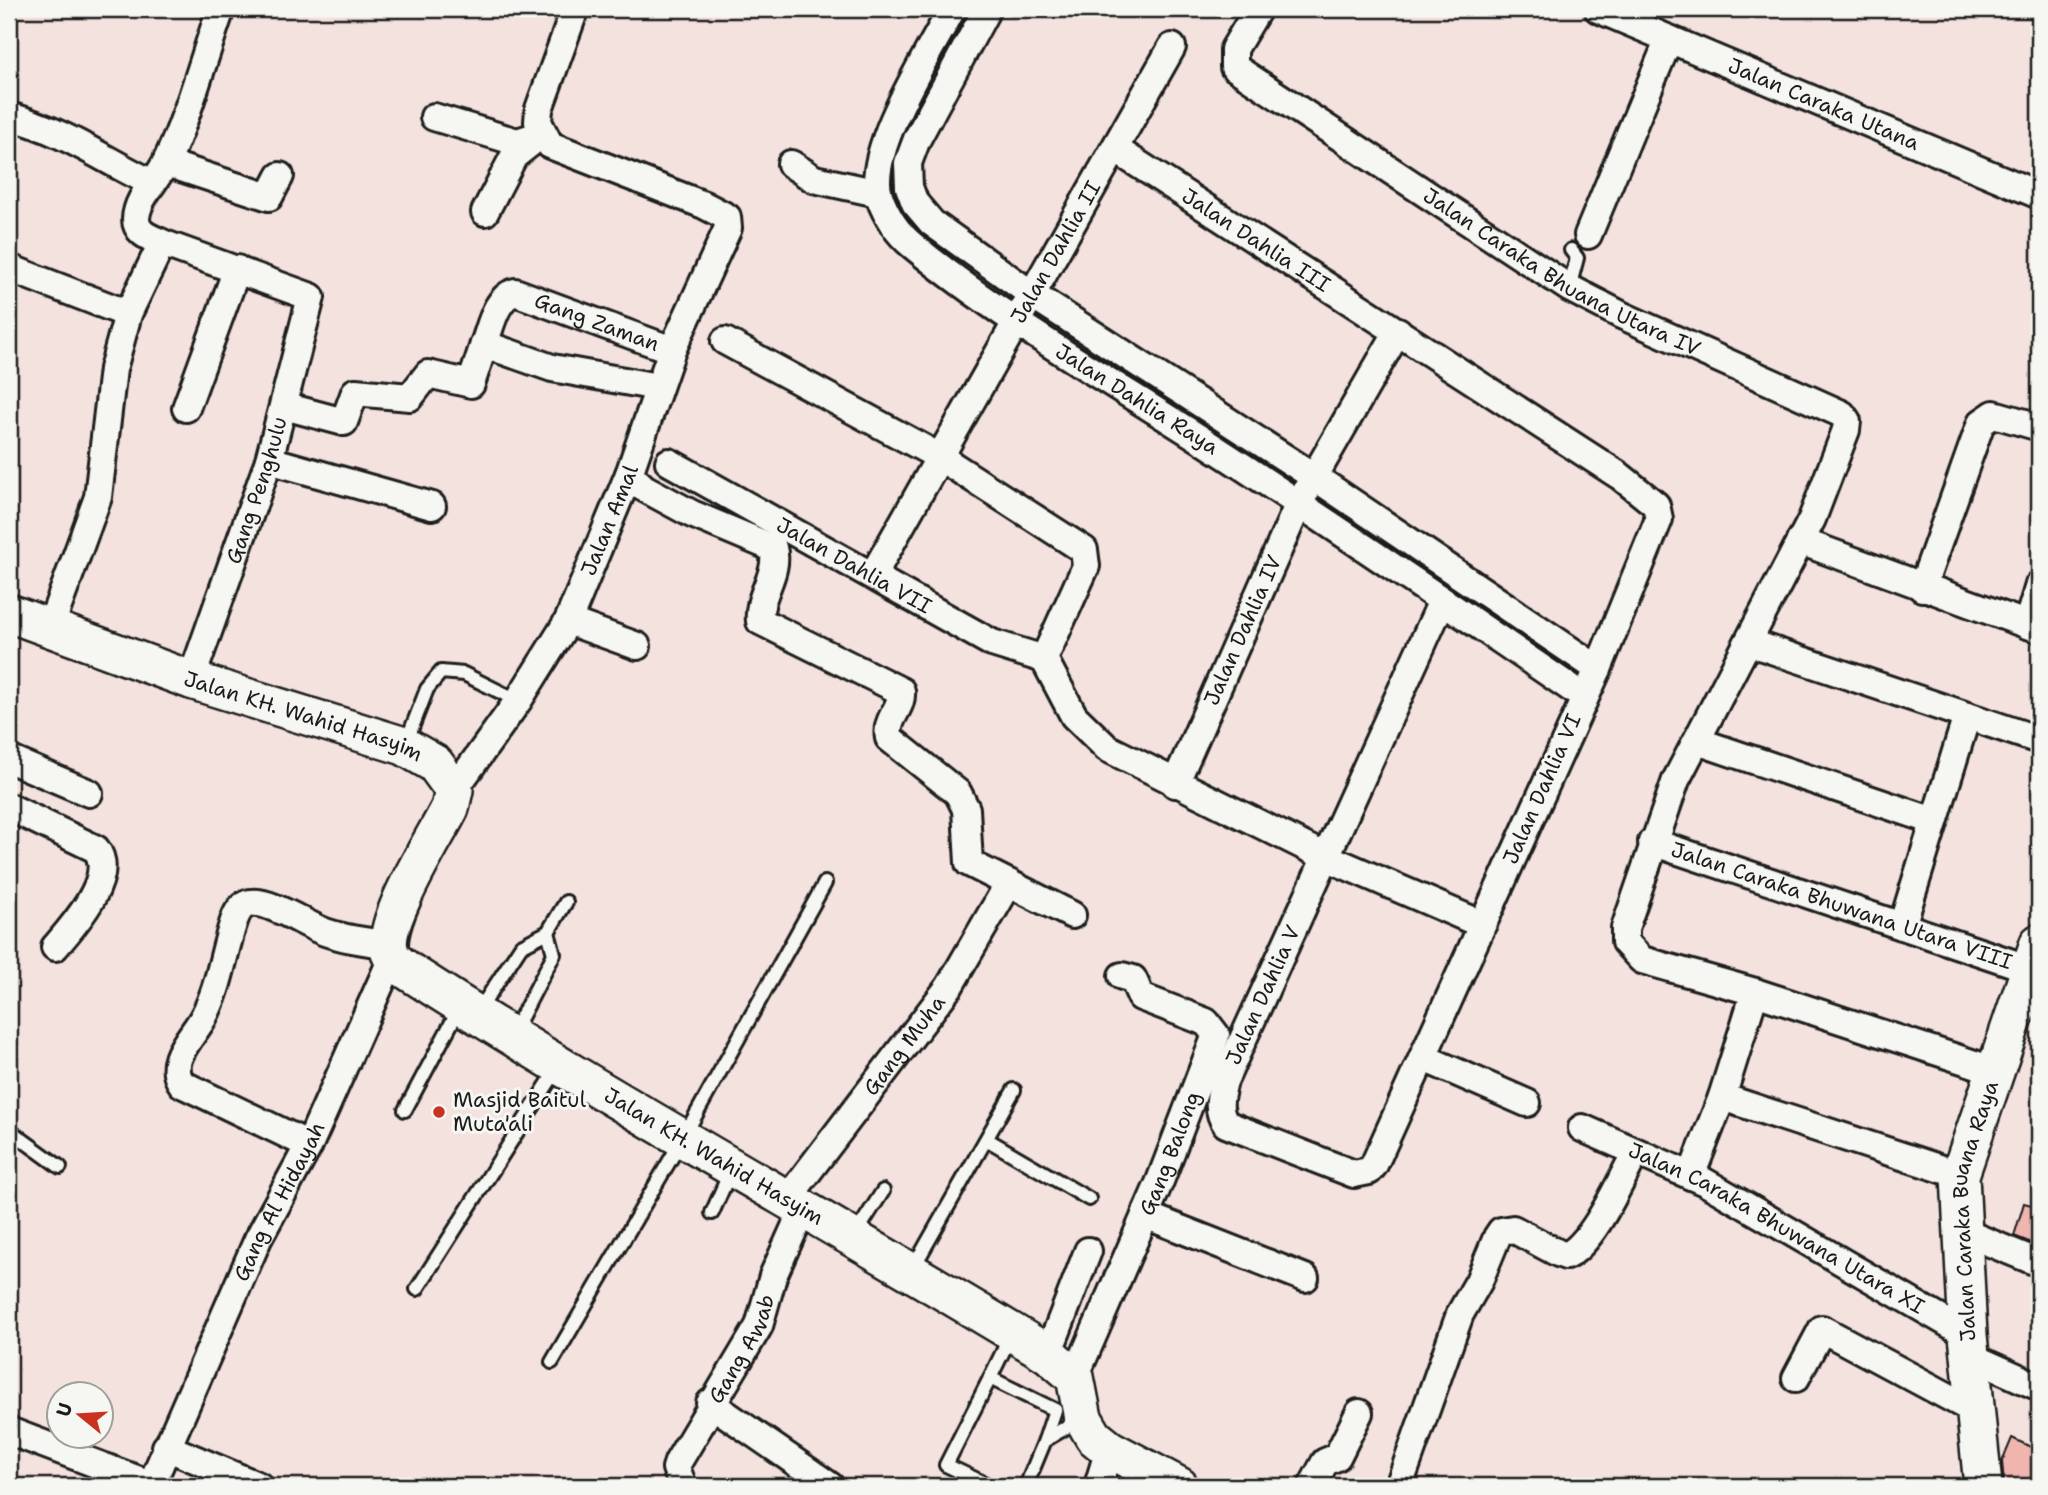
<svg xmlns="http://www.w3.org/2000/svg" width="2048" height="1495" font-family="'Shantell Sans',sans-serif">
  <rect width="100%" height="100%" fill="#f4e2de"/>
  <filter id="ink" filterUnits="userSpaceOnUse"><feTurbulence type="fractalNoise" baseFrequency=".0143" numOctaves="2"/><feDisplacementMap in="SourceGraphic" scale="14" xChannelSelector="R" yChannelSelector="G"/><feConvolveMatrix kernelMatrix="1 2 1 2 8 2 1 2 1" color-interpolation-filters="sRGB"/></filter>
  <g filter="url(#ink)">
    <g fill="#f0b5af" stroke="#1c1c1c" stroke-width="2">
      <path d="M2024 1203 2039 1207V1246L2014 1236Z"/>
      <path d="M2012 1438 2039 1451V1486H2014L2004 1482 2002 1462Z"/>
    </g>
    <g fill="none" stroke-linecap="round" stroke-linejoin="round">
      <g stroke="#1c1c1c" stroke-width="18">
        <g id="lane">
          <path d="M1569 288 1577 258 1571 250"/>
          <path d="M406 743 427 689 441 672 464 674 518 701"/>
          <path d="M478 1012 521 946 548 932 566 902"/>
          <path d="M513 1033 554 954 548 932"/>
          <path d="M405 1110 459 1009"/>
          <path d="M9 1130 60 1167"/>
          <path d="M988 1140 1089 1199"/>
          <path d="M712 1213 731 1170"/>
          <path d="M855 1235 883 1191"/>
          <path d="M913 1268 1014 1090"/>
          <path d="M417 1289 559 1066"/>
          <path d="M552 1362 683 1138 825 883"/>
          <path d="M990 1378 1011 1335"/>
          <path d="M990 1486 946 1465 990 1378 1055 1410 1045 1440"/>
          <path d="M1026 1486 1045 1440 1080 1419"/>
        </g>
      </g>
      <g stroke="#1c1c1c" stroke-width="32">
        <g id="street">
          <path id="s1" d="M952 9C930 51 865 151 879 196 886 215 896 232 912 245 1003 320 1109 380 1208 444 1335 526 1459 612 1584 697"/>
          <path d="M987 9 917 139 908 163 909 187 915 203 932 223 1034 296 1316 478 1598 669"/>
          <path id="s2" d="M1258 9 1234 49V67L1569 288 1621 315 1842 414 1847 421 1846 430 1812 519 1676 780 1625 928V942L1642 960 1755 992 1996 1071"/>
          <path id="s3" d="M1598 9 2039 195"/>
          <path d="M9 116C67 132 100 158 152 183"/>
          <path d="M434 117 517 142 543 134"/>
          <path id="s4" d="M1115 149 1620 476 1656 505 1659 519 1598 669 1374 1165 1369 1171 1354 1174 1226 1124C1216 1110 1220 1097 1224 1081L1442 601"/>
          <path d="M166 163 269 197 280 176"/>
          <path d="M791 164 814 179 878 193"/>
          <path d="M485 212 514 156 538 137"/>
          <path d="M1588 235 1669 39"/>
          <path d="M9 268 128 314"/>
          <path d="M725 341 938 456 1084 550 1086 566 1044 659 1074 716 1107 748 1326 857 1481 924"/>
          <path id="s5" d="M484 344C491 327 495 298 515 292L672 350"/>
          <path d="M284 406 344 422 355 392 410 397 428 374 471 384 484 344 552 368 658 387"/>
          <path d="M186 408 237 269"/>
          <path d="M269 460 432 506"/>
          <path id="s6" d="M669 462 992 643 1044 659"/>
          <path d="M629 474 644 488 692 514 773 548C780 574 757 595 760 621L901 691C903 709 885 718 889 738L958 793 966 809 969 863 1072 915"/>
          <path d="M1800 541 2039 629"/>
          <path id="s7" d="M873 575 1172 47"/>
          <path d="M1922 588 1981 423 1994 414 2039 427"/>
          <path d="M568 621 637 646"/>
          <path d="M2027 625 2039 585"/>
          <path d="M50 628 98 497 113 369 128 314 162 243"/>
          <path d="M1748 642 2039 740"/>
          <path id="s8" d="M191 680 269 460 311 297 162 243C152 238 136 234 136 219 137 197 157 181 166 162 188 118 204 56 221 9"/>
          <path d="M1697 741 1934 821"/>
          <path d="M9 759 89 793"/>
          <path id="s9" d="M1175 784 1299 503 1398 331"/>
          <path id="s10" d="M454 790 518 701 568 621 629 474 672 350 728 228 727 217 704 205 550 145 538 122 539 109 575 9"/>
          <path d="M9 807 96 849C117 877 74 925 55 947"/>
          <path id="s11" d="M1652 842 2030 969"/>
          <path d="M1902 926 1967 716"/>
          <path d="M1424 1058 1527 1103"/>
          <path d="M1722 1097 1960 1175"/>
          <path id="s12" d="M1582 1128 1705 1182 1968 1335"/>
          <path d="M309 1145 182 1084C165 1061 192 1038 203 1018 220 987 223 953 234 921 237 912 241 904 251 903 270 900 306 925 325 932 345 939 367 942 388 944"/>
          <path d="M1691 1176 1722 1097 1755 992"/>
          <path id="s13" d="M788 1198 949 987 1009 883"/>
          <path d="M1145 1215 1305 1278"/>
          <path d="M1961 1231 2039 1263"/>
          <path d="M1048 1354 1088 1251"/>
          <path d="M1970 1356 2039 1387"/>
          <path id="s14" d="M1075 1377 1160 1181 1216 1035 1206 1022 1141 997 1133 979 1122 976"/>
          <path d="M1796 1378 1822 1329 1975 1411"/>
          <path d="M710 1403 830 1486"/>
          <path d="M9 1431 144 1482"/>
          <path d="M166 1447 259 1486"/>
          <path id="s15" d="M143 1486 155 1476 258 1239 309 1145 392 958"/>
          <path id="s16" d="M683 1486 676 1468 678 1462 759 1326 773 1276 804 1207"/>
          <path d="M1098 1486 1109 1449"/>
          <path d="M1312 1486 1325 1462 1337 1457 1359 1413"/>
          <path d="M1399 1486 1460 1314 1479 1281 1497 1237 1501 1231 1513 1229 1558 1253 1566 1256C1594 1243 1621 1179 1636 1152"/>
        </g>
      </g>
      <g stroke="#1c1c1c" stroke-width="42">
        <g id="secondary">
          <path id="s17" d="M9 613 191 680 404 746 435 764 454 790 450 808C436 837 375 929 392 957 395 962 403 967 408 971 617 1106 836 1224 1048 1354L1075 1377 1083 1418 1094 1437 1109 1449 1179 1486"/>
          <path id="s18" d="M1983 1486 1968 1335 1960 1175 2039 943"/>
        </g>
      </g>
      <use href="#lane" stroke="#f6f6f2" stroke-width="12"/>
      <use href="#street" stroke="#f6f6f2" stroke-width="26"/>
      <use href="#secondary" stroke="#f6f6f2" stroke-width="37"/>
    </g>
  </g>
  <circle fill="#c8321e" stroke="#f6f6f2" stroke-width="2.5" cx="439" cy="1112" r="7"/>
  <g text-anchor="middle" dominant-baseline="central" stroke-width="6" stroke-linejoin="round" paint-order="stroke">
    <g font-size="21" fill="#1c1c1c" stroke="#f6f6f2">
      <text stroke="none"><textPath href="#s3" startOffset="245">Jalan Caraka Utana</textPath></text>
      <text stroke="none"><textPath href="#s4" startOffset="168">Jalan Dahlia III</textPath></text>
      <text stroke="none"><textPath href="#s7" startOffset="371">Jalan Dahlia II</textPath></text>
      <text stroke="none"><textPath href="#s2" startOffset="452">Jalan Caraka Bhuana Utara IV</textPath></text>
      <text stroke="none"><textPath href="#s5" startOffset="150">Gang Zaman</textPath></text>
      <text stroke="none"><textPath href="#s1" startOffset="537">Jalan Dahlia Raya</textPath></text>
      <text stroke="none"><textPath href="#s8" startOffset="201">Gang Penghulu</textPath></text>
      <text stroke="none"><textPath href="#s10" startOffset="313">Jalan Amal</textPath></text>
      <text stroke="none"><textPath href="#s6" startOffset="212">Jalan Dahlia VII</textPath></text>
      <text stroke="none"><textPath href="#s9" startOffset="168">Jalan Dahlia IV</textPath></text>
      <text stroke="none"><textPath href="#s17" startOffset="312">Jalan KH. Wahid Hasyim</textPath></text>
      <text transform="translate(1542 789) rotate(-66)">Jalan Dahlia VI</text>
      <text stroke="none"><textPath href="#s11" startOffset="200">Jalan Caraka Bhuwana Utara VIII</textPath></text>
      <text stroke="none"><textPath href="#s4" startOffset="1668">Jalan Dahlia V</textPath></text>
      <text stroke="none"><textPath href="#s13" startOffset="192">Gang Muha</textPath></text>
      <text stroke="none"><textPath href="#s14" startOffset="243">Gang Balong</textPath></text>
      <text stroke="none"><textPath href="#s17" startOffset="1046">Jalan KH. Wahid Hasyim</textPath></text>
      <text stroke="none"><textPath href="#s15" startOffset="317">Gang Al Hidayah</textPath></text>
      <text stroke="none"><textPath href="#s18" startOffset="278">Jalan Caraka Buana Raya</textPath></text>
      <text stroke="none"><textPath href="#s12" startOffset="219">Jalan Caraka Bhuwana Utara XI</textPath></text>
      <text stroke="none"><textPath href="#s16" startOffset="156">Gang Awab</textPath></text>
    </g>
    <g font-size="21" fill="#1c1c1c" stroke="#f6f6f2" text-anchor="start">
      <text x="453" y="1100">Masjid Baitul<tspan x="453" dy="24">Muta'ali</tspan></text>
    </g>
  </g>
  <rect width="2048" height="1495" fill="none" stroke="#f6f6f2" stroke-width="35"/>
  <rect x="18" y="18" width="2013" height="1460" fill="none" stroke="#1c1c1c" stroke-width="2.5" filter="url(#ink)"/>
  <g transform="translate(80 1415) rotate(288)"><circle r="33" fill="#f6f6f2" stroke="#9f9f9c" stroke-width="2"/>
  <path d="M0-5L12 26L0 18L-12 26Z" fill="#c8321e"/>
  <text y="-10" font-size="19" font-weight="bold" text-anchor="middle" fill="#1c1c1c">U</text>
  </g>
</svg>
